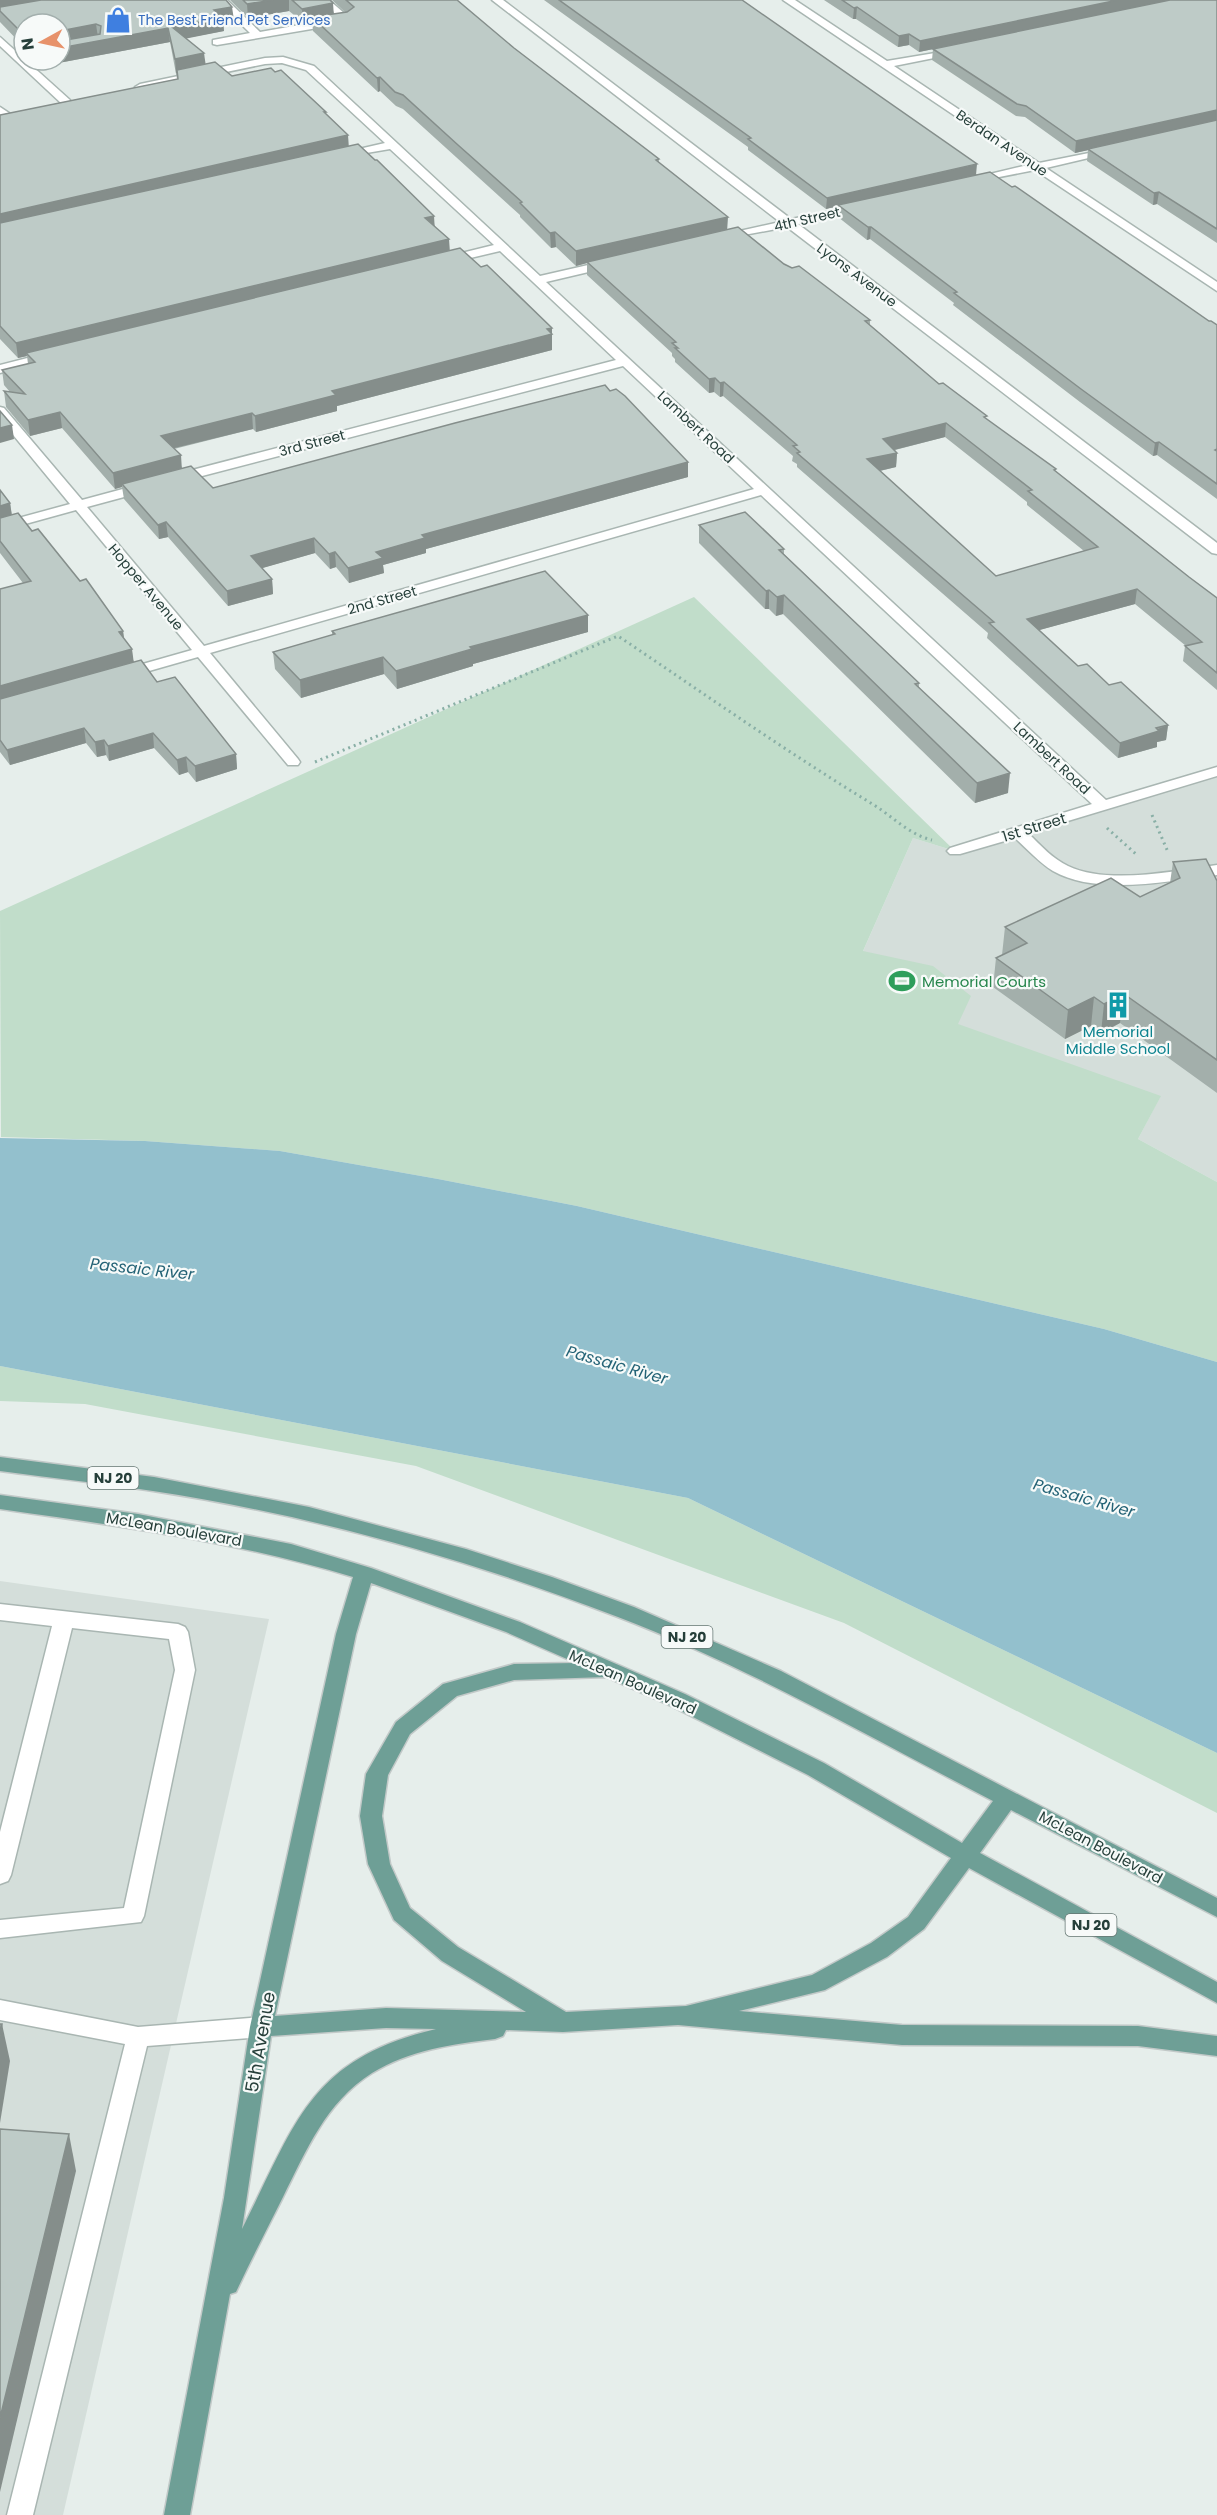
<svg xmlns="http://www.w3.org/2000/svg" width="1217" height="2515" font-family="Poppins,sans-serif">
  <rect width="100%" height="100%" fill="#e6eeeb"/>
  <g fill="#d4deda">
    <path d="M1217 771V1182L1138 1139 1160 1097 841 1001 913 838 955 851Z"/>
    <path d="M0 1581 269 1619 63 2515H0Z"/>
  </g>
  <g fill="#c1ddca">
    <path d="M694 597 955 851 913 838 863 951 933 966 971 996 958 1024 1161 1096 1138 1139 1217 1182V1362L1104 1329 577 1206 438 1179 280 1151 145 1141 1 1137 0 911Z"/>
    <path d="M0 1366 688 1498 1217 1753V1813L844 1623 416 1466 85 1404 0 1401Z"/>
  </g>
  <path fill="#93c0cd" d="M0 1138 145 1141 280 1151 438 1179 577 1206 1104 1329 1217 1362V1753L688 1498 0 1366Z"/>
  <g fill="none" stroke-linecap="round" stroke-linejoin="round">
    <g stroke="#a9b6b2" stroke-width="3">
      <g id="minor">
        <path d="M216 0H227L260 32 339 18 320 0H329L352 20 347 23 217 45 213 44V40L250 33Z"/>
        <path d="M492 0H503L791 219 865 205V209L798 224 1217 543V554L1212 553 787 227 717 240V236L780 222Z"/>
        <path d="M783 0H795L887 61 959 49V53L894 66 1039 163 1114 148V152L1046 168 1217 282V291L1035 170 969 183V179L1028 165Z"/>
        <path d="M0 37 70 100V104H62L0 46Z"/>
        <path d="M283 57 314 66 540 276 610 260 614 262V266L546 282 1106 800 1217 767V776L1028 833C1040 845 1053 859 1068 866 1108 885 1174 871 1217 865V875C1170 881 1096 896 1053 871 1039 862 1027 849 1015 838L960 854H950L947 851 950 848 1092 804 761 495 210 653 298 759 300 762 298 765H288L198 657 128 677H118L116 674 118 671 192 650 76 510 0 531V523L70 504 0 419V407L4 408 82 500 145 483 150 484 152 487 150 490 87 507 204 646 754 489 623 366 179 482H169L167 479 169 476 616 360 500 251 445 264 441 262V258L494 245 390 149 337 158V154L385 143 306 70 282 63 265 64 140 90 135 87 140 84 265 58Z"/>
        <path d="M0 107 9 113V117L0 116Z"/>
        <path d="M51 352 57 356 55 359 0 373V365Z"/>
        <path d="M0 1604 178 1624 185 1627 188 1632 195 1670 144 1916 141 1922 0 1938V1920L124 1908 175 1670 169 1639 72 1628 11 1875 8 1881 0 1884V1832L52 1626 0 1620Z"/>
        <path d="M0 2000 138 2027 261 2017 269 2020 272 2027 269 2034 261 2037 147 2046 33 2515H7L125 2044 0 2020Z"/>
      </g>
    </g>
    <g stroke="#c2c9c8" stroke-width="3">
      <path id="major" d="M0 1457 154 1477 309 1507 466 1549 552 1577 634 1607 781 1671 1217 1898V1917L1011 1810 980 1853 1217 1982V2003L969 1868 924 1929 887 1957 825 1990 739 2011 902 2025 1138 2026 1217 2036V2056L1138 2046 902 2045 678 2025 563 2032 506 2030 503 2036 495 2039C453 2044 409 2050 372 2073 326 2102 306 2151 283 2197 267 2229 251 2260 236 2292L230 2294 190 2515H164L224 2198 250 2027 336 1634 353 1577C238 1542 119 1526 0 1509V1495L138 1514 291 1544 371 1568 520 1622 685 1694 824 1763 962 1843 993 1801C870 1737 748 1667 618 1617 468 1559 311 1515 153 1491 102 1483 51 1478 0 1471ZM371 1583 506 1632 576 1663 514 1664 443 1684 396 1722 366 1774 360 1816 368 1864 394 1920 442 1961 526 2012 386 2008 275 2016 356 1634ZM606 1677 671 1706 808 1775 951 1858 908 1917 871 1943 812 1975 686 2006 566 2012 458 1947 410 1908 390 1864 382 1816 388 1775 410 1734 457 1696 514 1680ZM386 2028 436 2029C309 2059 296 2123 242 2229L271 2036Z"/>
    </g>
    <g stroke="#89afa6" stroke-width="3" stroke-dasharray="2 4" stroke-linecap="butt">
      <path d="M315 762 618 636C703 693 787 752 874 805 893 817 910 835 932 840"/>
      <path d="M1152 815 1168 852"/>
      <path d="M1107 828 1137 855"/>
    </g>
    <use href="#minor" fill="#fff" fill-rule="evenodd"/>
    <use href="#major" fill="#6e9f96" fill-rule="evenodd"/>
  </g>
  <g fill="#a3afab" fill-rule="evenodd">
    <path d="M0 0 234 20 223 22 224 31 186 38 205 64 327 115 348 146 435 226 449 250 481 267 552 328V350L337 406V411L256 432 253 429 174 449 182 468 213 488 610 391 688 462V477L426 549V553L383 565 384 573 349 583 336 567 330 569 315 553 262 568 272 579 273 594 228 606 168 537 159 539 124 499 122 487 115 489 62 428 30 436 6 407 4 391 10 392 4 385 2 370 28 364 27 356 18 358 0 339V115L177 79 170 42 53 64 49 60H60V24H24V47L0 22Z"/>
    <path d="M230 0H330L334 14 345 12 332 0H457L514 48 659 159V162L727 230 784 264 870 320V325L939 384 1056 471 1189 577 1217 598V690L1183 661 1185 646H1186L1135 604 1039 630 1078 666 1168 725 1166 740 1157 742V747L1118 758 987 638 988 633 797 467V464L792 461 793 456 723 396 720 397 714 392 709 393 675 362V359L672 356V353L587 275V263L576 266 556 247 551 248 520 217V215L403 109 396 106 380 91 378 92 313 31 312 20 303 22 289 11 248 18ZM945 437 1027 502V505L1084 551 996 576 880 471 896 467 897 453 895 450Z"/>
    <path d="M544 0H742L976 174 1209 321 1217 325V499L1157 455 1153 456 1080 402 953 305 954 303 870 239 867 240 838 217V206L826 209 748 150V147Z"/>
    <path d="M824 0H1217V243L1157 204 1153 205 1087 161 1088 150 1075 153 1025 117 1016 116 932 60 933 49 919 52 909 45 898 47 856 19H853Z"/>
    <path d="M0 490 10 503 12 515 32 531 80 581 123 631 124 639 134 662 157 682 236 754 237 769 196 782 188 772 179 775 154 748 109 761 106 755 97 757 86 743 10 765 0 752V589L23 583 0 553Z"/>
    <path d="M699 525 784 549V554L919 683V687L1008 793 975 803 783 614 776 616 769 609H765L699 543Z"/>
    <path d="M588 615V632L473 664V666L397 689 384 674 301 698 275 669 273 652 332 635V631Z"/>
    <path d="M1173 862 1217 881V1093L1120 1023 1101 1033 1091 1026 1065 1039 993 987 996 958 1002 955 1005 927 1140 897 1170 883Z"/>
  </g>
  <g fill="#858e8b">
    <path d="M0 0H58L0 11Z"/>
    <path d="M273 0H289V11L248 18 247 4Z"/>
    <path d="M1118 0H1172L919 52 920 41Z"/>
    <path d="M333 3 334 17H312V20L303 22 302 9Z"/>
    <path d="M232 7 234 20 223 22 224 31 174 41 172 27 214 10Z"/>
    <path d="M857 7 856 19H853L854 8Z"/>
    <path d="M96 24 98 38 60 45V31Z"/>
    <path d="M168 28 170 42 53 64 52 60H60V48Z"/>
    <path d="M909 34V45L898 47 899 36Z"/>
    <path d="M204 53 206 67 176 73 175 59Z"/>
    <path d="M380 77V91L378 92 377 78Z"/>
    <path d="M1217 110V122L1075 153 1076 141Z"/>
    <path d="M348 135 349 149 0 229V214Z"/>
    <path d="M977 164 976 175 826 209 827 198Z"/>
    <path d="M1159 192 1157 204 1153 205 1154 193Z"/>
    <path d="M434 216 435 231 425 218Z"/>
    <path d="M728 217 727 232 587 262V263L576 266V251Z"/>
    <path d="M868 227H871L870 239 867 240Z"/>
    <path d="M555 232 556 247 551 248 550 233Z"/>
    <path d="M449 239 450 253 26 353 27 356 18 358 16 343Z"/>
    <path d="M552 328V350L337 406V411L256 432 255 416 332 391Z"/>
    <path d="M715 378 714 392 709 393V379Z"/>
    <path d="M724 382 723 396 720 397V383Z"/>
    <path d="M60 412 62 428 30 436 28 420Z"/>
    <path d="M252 413 253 429 162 451 161 436Z"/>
    <path d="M946 423 945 437 882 453 883 439Z"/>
    <path d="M12 425 14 439 0 443V428Z"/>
    <path d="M1159 442 1157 455 1153 456 1155 443Z"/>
    <path d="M897 453 896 467 866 474 867 459Z"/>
    <path d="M181 455 182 471 122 484V487L115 489 113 473Z"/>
    <path d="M688 462V477L426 549V553L383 565 384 573 349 583 348 568 376 552 422 535Z"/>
    <path d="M10 503 12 517 0 521V506Z"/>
    <path d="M166 522 168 537 159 539 158 525Z"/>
    <path d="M314 538 315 553 252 571 251 556Z"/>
    <path d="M335 552 336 567 330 569 329 554Z"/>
    <path d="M272 579 273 594 228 606 227 591Z"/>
    <path d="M1137 589 1135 604 1025 634 1027 619Z"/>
    <path d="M769 590V609H765L766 591Z"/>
    <path d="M784 595 783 614 776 616 777 597Z"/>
    <path d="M588 615V632L473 664V666L397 689 396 671 470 647Z"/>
    <path d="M123 631 125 646 119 632Z"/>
    <path d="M132 649 134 664 0 702V686Z"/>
    <path d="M383 657 384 674 301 698 300 680Z"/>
    <path d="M1168 725 1166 740 1157 742V747L1118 758 1120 743Z"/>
    <path d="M84 728 86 743 10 765 7 750Z"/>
    <path d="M153 733 154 748 109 761 108 746Z"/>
    <path d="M104 740 106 755 97 757 95 742Z"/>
    <path d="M236 754 237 769 196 782 195 766Z"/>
    <path d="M186 757 188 772 179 775 177 760Z"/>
    <path d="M1010 773 1008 793 975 803 977 783Z"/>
    <path d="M1124 994 1120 1023 1101 1033 1104 1004Z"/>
    <path d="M1094 997 1091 1026 1065 1039 1068 1010Z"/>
    <path d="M2 2024 10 2061 0 2123V2036Z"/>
    <path d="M69 2134 76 2171 0 2492V2418Z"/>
  </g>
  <g fill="#becbc7" stroke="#858e8b" stroke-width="1.5" fill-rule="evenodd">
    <path d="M41 0H226L232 7 214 10 223 18 172 27 204 53 175 59 168 28 60 48V41L100 34 101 26 96 24 60 31V24H24V35L0 11V7Z"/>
    <path d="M243 0H273L247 4Z"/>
    <path d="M292 0H330L333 3 302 9Z"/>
    <path d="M346 0H457L514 48 659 159 656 160 728 217 576 251 555 232 550 233 520 203 522 202 458 145 403 95 395 92 380 77 377 78 312 17 347 12 354 7Z"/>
    <path d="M559 0H742L977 164 827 198 748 139 751 138Z"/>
    <path d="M842 0H1118L920 41 909 34 899 36 857 7 854 8Z"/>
    <path d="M1170 0H1217V110L1076 141 1026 106 1017 104 933 49Z"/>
    <path d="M215 62 232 76 271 68 275 72 281 70 326 112H324L348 135 0 214V115L178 79 177 70Z"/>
    <path d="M1217 120V229L1159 192 1154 193 1088 149Z"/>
    <path d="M358 144 375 160H377L434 216 425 218 449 239 16 343 0 326V223Z"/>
    <path d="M990 172 1012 187 1015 186 1209 321H1211L1217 325V449L1215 450 1217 451V484L1159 442 1155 443 1081 389 954 293 957 292 871 227H868L838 205Z"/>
    <path d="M738 227 784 264 792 268 799 266 870 320 865 321 939 384 943 383 987 416 984 417 1056 469 1054 470 1189 577 1217 598V673L1185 646 1202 642 1137 589 1027 619 1078 666 1087 664 1109 685 1121 682 1168 725 1156 728 1159 731 1120 743 989 623 994 622 797 453 800 452 793 446 797 445 724 382 720 383 715 378 709 379 675 348H678L672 343 676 342 587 262ZM946 423 1032 490 1028 491 1098 547 996 576 867 459 897 453 883 439Z"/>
    <path d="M460 248 481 267 487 265 552 328 547 329 552 334 332 391 336 395 255 416 252 413 161 436 181 455 113 473 60 412 28 420 4 391 25 394 2 370 35 362 26 353Z"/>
    <path d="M605 385 610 391 616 389 625 396 688 462 422 535 425 538 376 552 383 558 348 568 335 552 329 554 314 538 251 556 272 579 227 591 166 522 158 525 122 484 191 466 213 488 455 423Z"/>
    <path d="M0 411 12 425 0 428Z"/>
    <path d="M0 490 10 503 0 506Z"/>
    <path d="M745 512 784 549 779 550 919 683 915 684 1010 773 977 783 784 595 777 597 769 590 766 591 699 525Z"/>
    <path d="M18 513 32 531 38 529 80 581 86 579 123 631 119 632 132 649 0 686V589L31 581 0 541V518Z"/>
    <path d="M545 571 588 615 470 647 472 649 396 671 383 657 300 680 273 652 335 634 332 631Z"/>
    <path d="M141 660 157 682 175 677 236 754 195 766 186 757 177 760 153 733 108 746 104 740 95 742 84 728 7 750 0 740V699Z"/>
    <path d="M1206 859 1217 881V1060L1124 994 1104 1004 1094 997 1068 1010 996 958 1027 943 1005 927 1111 878 1140 897 1180 878 1173 862Z"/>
    <path d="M0 2024H2L0 2036Z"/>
    <path d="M0 2129 69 2134 0 2418Z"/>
  </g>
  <defs>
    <g id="shop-bare" transform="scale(2.07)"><path d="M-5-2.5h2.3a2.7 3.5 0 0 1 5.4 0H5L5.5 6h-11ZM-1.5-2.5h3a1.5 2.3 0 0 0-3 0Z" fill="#3f7fe0" stroke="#f7faf9" stroke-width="2.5" paint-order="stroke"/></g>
    <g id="stadium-bare" transform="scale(2.07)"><path d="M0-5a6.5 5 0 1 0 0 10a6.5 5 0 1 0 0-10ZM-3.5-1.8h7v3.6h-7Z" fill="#2e9e5b" stroke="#f7faf9" stroke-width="2.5" paint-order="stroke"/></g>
    <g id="building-bare" transform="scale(2.07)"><path d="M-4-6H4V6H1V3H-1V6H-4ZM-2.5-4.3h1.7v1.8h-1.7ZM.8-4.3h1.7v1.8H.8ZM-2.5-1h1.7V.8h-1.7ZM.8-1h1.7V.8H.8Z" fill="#0f9aa8" stroke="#f7faf9" stroke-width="2.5" paint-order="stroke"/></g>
  </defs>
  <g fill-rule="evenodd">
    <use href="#shop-bare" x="118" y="20"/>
    <use href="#stadium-bare" x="902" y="981"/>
    <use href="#building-bare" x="1118" y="1005"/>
  </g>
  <g text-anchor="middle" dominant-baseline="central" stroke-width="4.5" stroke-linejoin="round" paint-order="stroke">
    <g font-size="14" fill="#366cbe" stroke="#f7faf9" text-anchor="start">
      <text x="138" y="20">The Best Friend Pet Services</text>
    </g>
    <g font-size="14" fill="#263f3a" stroke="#f7faf9">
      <text transform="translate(1002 143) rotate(34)">Berdan Avenue</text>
      <text transform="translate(807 219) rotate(-13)">4th Street</text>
      <text transform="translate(857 275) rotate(37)">Lyons Avenue</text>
      <text transform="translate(696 427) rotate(43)">Lambert Road</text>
      <text transform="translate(312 443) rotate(-15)">3rd Street</text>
      <text transform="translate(146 587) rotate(50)">Hopper Avenue</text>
      <text transform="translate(382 600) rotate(-16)">2nd Street</text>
      <text transform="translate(1052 758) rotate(43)">Lambert Road</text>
    </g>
    <g fill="#f7faf9" stroke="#657773" stroke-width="1.5">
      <rect x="87.5" y="1467" width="51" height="22" rx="4.5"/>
      <rect x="661.5" y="1626" width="51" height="22" rx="4.5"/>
      <rect x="1065.5" y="1914" width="51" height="22" rx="4.5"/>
    </g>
    <g font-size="14" font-weight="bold" fill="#263f3a">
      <text x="113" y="1478">NJ 20</text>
      <text x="687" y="1637">NJ 20</text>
      <text x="1091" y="1925">NJ 20</text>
    </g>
    <g font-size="15" fill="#263f3a" stroke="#f7faf9">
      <text transform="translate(1034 827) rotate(-17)">1st Street</text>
      <text transform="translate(174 1529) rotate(10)">McLean Boulevard</text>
      <text transform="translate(633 1682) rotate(24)">McLean Boulevard</text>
      <text transform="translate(1101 1847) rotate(28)">McLean Boulevard</text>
    </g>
    <g font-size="15" fill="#27864d" stroke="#f7faf9" text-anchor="start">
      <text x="922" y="981">Memorial Courts</text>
    </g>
    <g font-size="15" fill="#0d838f" stroke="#f7faf9">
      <text x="1118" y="1031">Memorial<tspan x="1118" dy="17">Middle School</tspan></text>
    </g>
    <g font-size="16" font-style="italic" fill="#246376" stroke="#f7faf9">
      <text transform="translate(142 1269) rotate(6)">Passaic River</text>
      <text transform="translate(617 1365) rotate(16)">Passaic River</text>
      <text transform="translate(1084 1498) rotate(16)">Passaic River</text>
    </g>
    <g font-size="18" fill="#263f3a" stroke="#f7faf9">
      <text transform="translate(260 2042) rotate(-80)">5th Avenue</text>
    </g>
  </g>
  <g transform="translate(42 42) rotate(262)"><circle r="28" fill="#f7faf9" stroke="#a3afad" stroke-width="1.5"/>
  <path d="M0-4.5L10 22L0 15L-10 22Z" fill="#e7926b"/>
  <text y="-9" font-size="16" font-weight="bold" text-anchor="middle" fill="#263f3a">N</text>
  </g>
</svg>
